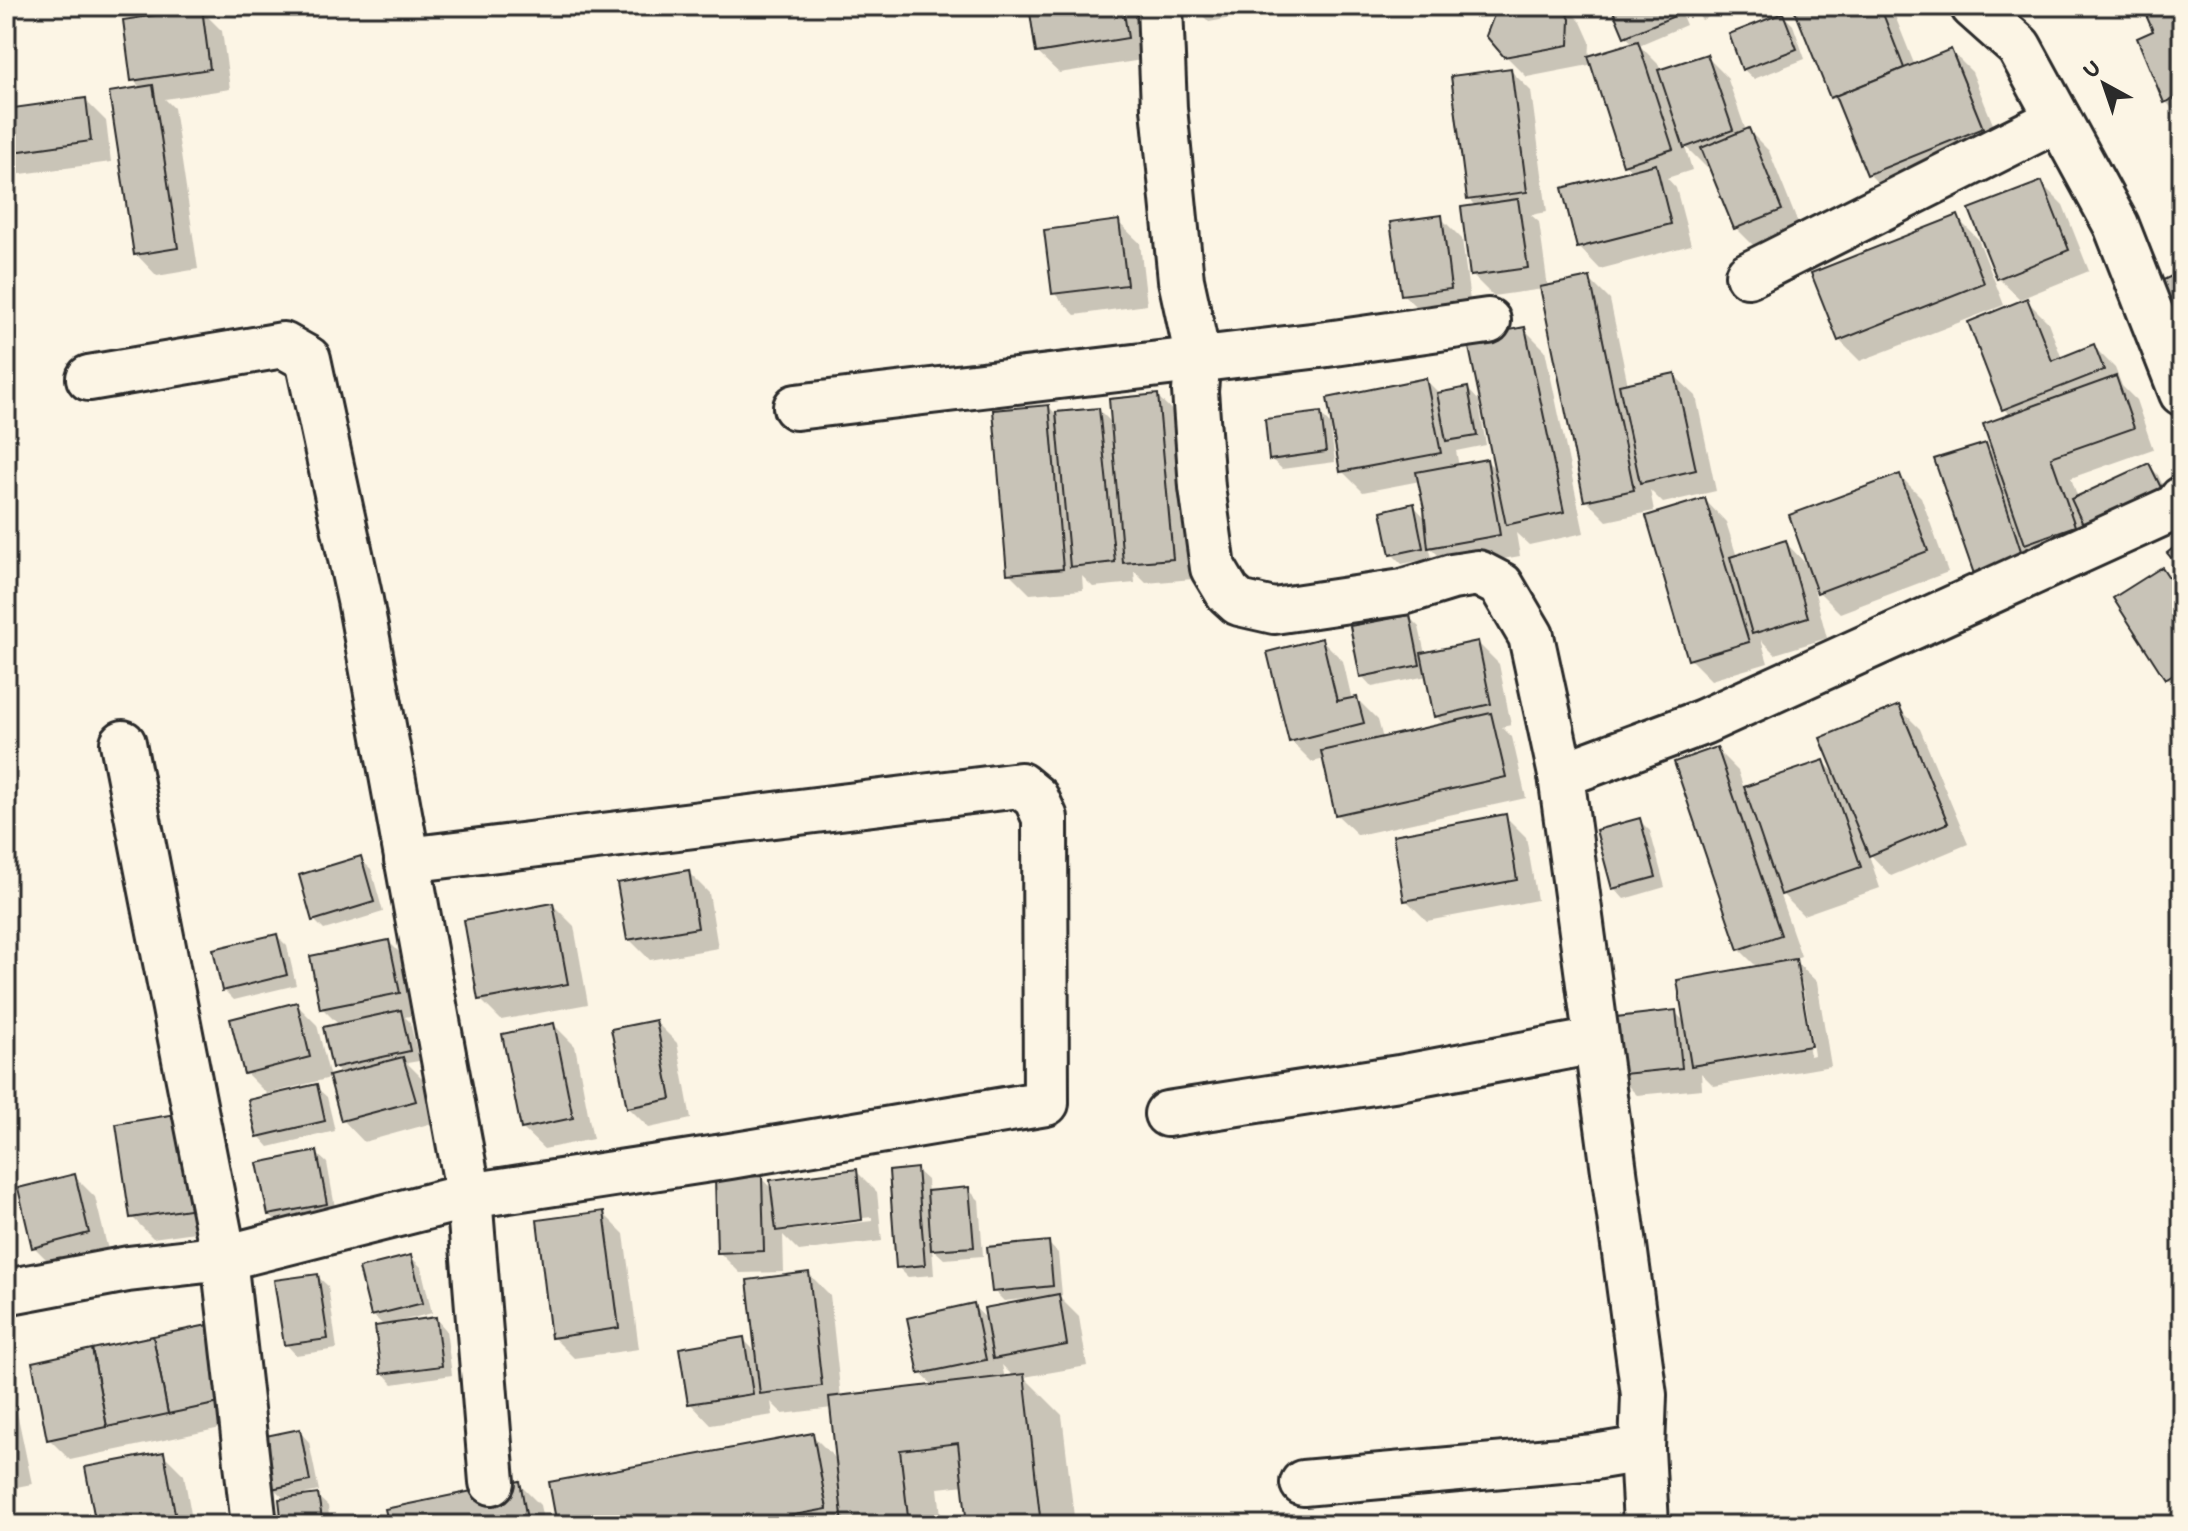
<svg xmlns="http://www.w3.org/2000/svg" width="2188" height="1531" font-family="Itim,sans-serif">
  <rect width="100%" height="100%" fill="#fcf5e5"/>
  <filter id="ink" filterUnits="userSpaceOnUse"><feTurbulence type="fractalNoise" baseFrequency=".0125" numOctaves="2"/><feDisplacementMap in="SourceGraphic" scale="16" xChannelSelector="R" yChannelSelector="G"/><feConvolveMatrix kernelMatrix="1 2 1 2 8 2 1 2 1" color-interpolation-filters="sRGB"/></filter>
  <g filter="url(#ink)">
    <g fill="#0003" fill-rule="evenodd">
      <path d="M1031 6H1140L1148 59 1059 73 1037 52Z"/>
      <path d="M1193 6H1297L1209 22Z"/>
      <path d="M1529 6H1565L1581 22 1590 42 1589 65 1527 77 1505 55Z"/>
      <path d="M1614 6H1678L1686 25 1639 45 1658 64 1661 71 1706 56 1727 77 1746 131 1748 130 1769 151 1801 231 1757 249 1736 228 1711 166 1707 168 1685 146 1692 170 1667 178 1676 188 1691 245 1600 269 1579 247 1633 172 1625 164 1634 44 1625 36Z"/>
      <path d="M1690 6H1732L1702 20Z"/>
      <path d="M1750 6H1793L1780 12 1793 25 1805 59 1754 79 1743 69 1766 22Z"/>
      <path d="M1795 6H1891L1915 66 1951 51 1972 72 2003 149 1890 195 1869 174 1842 107 1831 97Z"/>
      <path d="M2144 6H2182V118L2166 102 2156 32Z"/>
      <path d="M201 10 222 31 230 89 165 99 174 108 198 269 157 276 136 254 142 89 133 80Z"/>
      <path d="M1510 70 1531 91 1547 212 1531 215 1539 222 1548 288 1589 279 1610 300 1628 385 1674 375 1696 396 1716 491 1663 503 1650 490 1654 511 1607 521 1586 500 1543 289 1493 296 1472 275 1476 207 1469 199Z"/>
      <path d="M85 100 106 121 111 162 6 176V111Z"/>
      <path d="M2042 184 2063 205 2089 271 2020 299 1998 278Z"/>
      <path d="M1441 218 1462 239 1471 309 1424 315 1403 294Z"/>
      <path d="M1957 218 1978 239 2004 305 1860 361 1839 340Z"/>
      <path d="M1118 222 1140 243 1147 305 1075 315 1054 293Z"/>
      <path d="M2182 273V327L2173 318Z"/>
      <path d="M2027 301 2048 322 2062 359 2094 347 2115 368 2122 386 2136 400 2153 449 2071 478 2078 498 2148 465 2158 475 2174 509 1996 594 1975 573 1985 445 1996 456 2011 416 2004 409Z"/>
      <path d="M1524 329 1545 350 1584 533 1529 545 1516 533 1520 556 1451 568 1429 546 1432 558 1402 564 1392 554 1413 505 1427 520 1420 481 1363 492 1342 471 1334 430 1331 431 1335 462 1282 469 1271 459 1320 414 1334 428 1426 380 1440 394 1468 389 1481 403H1479L1486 445 1456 451 1459 466 1487 461 1497 471Z"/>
      <path d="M1157 396 1179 417 1193 579 1146 583 1134 571 1135 583 1093 587 1082 576 1083 590 1030 594 1009 573 1049 407 1056 414 1099 410 1113 424Z"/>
      <path d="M1900 476 1921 497 1948 572 1840 613 1819 592 1815 581 1812 582 1827 638 1775 654 1761 640 1768 663 1711 680 1690 659 1705 500 1726 522 1737 557 1785 542 1809 567Z"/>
      <path d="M2162 569 2182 589V700L2176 690 2178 689 2167 678 2116 599Z"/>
      <path d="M1409 617 1419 627 1425 654 1478 643 1499 664 1511 725 1502 727 1512 737 1526 798 1358 835 1336 814 1325 759 1312 762 1291 741 1322 640 1343 661 1352 700 1357 699 1378 720 1383 739 1445 726 1436 716 1427 676 1372 687 1362 676Z"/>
      <path d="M1899 708 1920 729 1968 844 1891 876 1868 852 1880 888 1803 915 1778 890 1801 956 1793 959 1817 982 1831 1066 1714 1086 1701 1073 1702 1089 1637 1095 1616 1074 1675 1012 1686 1023 1758 968 1739 949 1717 750 1738 771 1744 789 1824 762 1838 777ZM1798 983H1802L1814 1055 1810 1056Z"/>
      <path d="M1505 816 1526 837 1537 900 1427 921 1406 900Z"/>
      <path d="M1639 820 1650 831 1665 887 1624 899 1614 888Z"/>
      <path d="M360 859 371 869 383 912 324 930 314 920Z"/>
      <path d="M688 872 709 893 718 948 650 960 629 939Z"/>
      <path d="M553 905 574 926 588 1004 501 1020 480 999Z"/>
      <path d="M277 936 287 946 296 985 234 1000 224 990Z"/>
      <path d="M389 942 410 963 420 1014 405 1017 410 1022 419 1061 407 1063 424 1080 436 1122 364 1142 343 1120 342 1075 334 1067 340 1026 322 1008Z"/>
      <path d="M296 1004 317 1025 330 1078 267 1094 246 1073Z"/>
      <path d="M656 1022 677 1043 691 1119 649 1128 628 1107Z"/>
      <path d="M554 1025 575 1046 593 1139 544 1149 522 1128Z"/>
      <path d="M316 1087 327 1097 335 1131 269 1147 259 1136Z"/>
      <path d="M118 1125 216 1229 153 1238 132 1217Z"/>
      <path d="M316 1153 327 1163 336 1213 280 1224 269 1214Z"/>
      <path d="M916 1170 927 1180 928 1193 968 1189 979 1200 983 1256 944 1259 932 1248 934 1275 908 1277 898 1267Z"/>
      <path d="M856 1171 877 1192 882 1241 799 1251 783 1235 784 1272 740 1273 719 1252 761 1178 773 1190ZM872 1217V1221L793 1230V1226Z"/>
      <path d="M74 1176 95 1197 109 1254 55 1268 34 1247Z"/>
      <path d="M603 1213 624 1234 639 1349 574 1358 553 1337Z"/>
      <path d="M1048 1243 1058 1253 1062 1295 1058 1296 1079 1317 1087 1366 1024 1377 1062 1415 1075 1525H969L965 1485 938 1488 942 1525H559L812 1435 838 1461 832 1408 783 1414 771 1402 773 1415 711 1425 690 1403 743 1339 757 1353 809 1274 830 1295 841 1398 935 1387 920 1373 973 1306 988 1320 1025 1302 1024 1299 1004 1301 994 1291ZM1002 1365 1015 1378 1005 1379Z"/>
      <path d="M411 1257 421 1267 432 1313 397 1322 398 1325 436 1319 446 1330 452 1375 393 1384 383 1373 385 1327 373 1315Z"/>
      <path d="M317 1276 328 1286 337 1349 296 1355 286 1344Z"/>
      <path d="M212 1326 249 1422 70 1460 49 1439Z"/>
      <path d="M6 1387 13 1393 32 1484 6 1489Z"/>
      <path d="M299 1431 309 1442 319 1491 305 1494V1498L317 1496 328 1506 330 1525H284L286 1500 273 1488Z"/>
      <path d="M163 1454 184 1475 193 1525H98Z"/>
      <path d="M519 1484 540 1505 544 1525H391Z"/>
    </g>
    <g fill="#c8c3b7" stroke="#2b2b2b" stroke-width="2">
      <path d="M1029 6H1123L1128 38 1036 53Z"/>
      <path d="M1518 6H1564L1570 19 1569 45 1504 57 1486 36 1496 10Z"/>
      <path d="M1611 6H1673L1677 15 1624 37Z"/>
      <path d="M1793 6H1880L1904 68 1830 98Z"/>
      <path d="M2142 6H2182V95L2164 103 2137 38 2153 31Z"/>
      <path d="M202 8 210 69 131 81 123 20Z"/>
      <path d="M1783 13 1797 49 1742 70 1729 34Z"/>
      <path d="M1638 41 1673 149 1623 165 1588 56Z"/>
      <path d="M1951 49 1983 128 1867 175 1835 96Z"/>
      <path d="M1707 54 1733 130 1684 148 1658 70Z"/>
      <path d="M1511 68 1527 192 1467 200 1451 76Z"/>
      <path d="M153 85 178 248 134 255 109 92Z"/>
      <path d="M86 98 91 141 6 153V109Z"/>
      <path d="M1749 128 1782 210 1734 229 1701 148Z"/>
      <path d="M1656 164 1671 224 1577 248 1562 188Z"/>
      <path d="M2042 181 2069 250 1997 279 1969 209Z"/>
      <path d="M1518 199 1528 268 1470 276 1461 207Z"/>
      <path d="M1442 215 1451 289 1401 295 1390 222Z"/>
      <path d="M1958 215 1984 283 1838 341 1811 273Z"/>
      <path d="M1119 220 1127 285 1052 294 1044 230Z"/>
      <path d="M2182 271V314L2171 319 2155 284Z"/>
      <path d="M1590 277 1634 490 1584 501 1540 287Z"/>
      <path d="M2027 298 2052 361 2094 344 2104 370 2002 410 1968 322Z"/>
      <path d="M1525 327 1564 512 1506 525 1467 338Z"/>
      <path d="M1675 373 1696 470 1640 483 1619 385Z"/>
      <path d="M2116 376 2134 428 2051 457 2075 526 2025 544 1983 424Z"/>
      <path d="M1426 378 1441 453 1340 472 1327 398Z"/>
      <path d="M1468 387 1477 436 1446 441 1437 393Z"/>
      <path d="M1158 394 1173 559 1123 563 1109 399Z"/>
      <path d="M1049 405 1063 569 1007 574 993 410Z"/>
      <path d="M1099 408 1115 562 1070 567 1056 412Z"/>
      <path d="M1321 412 1326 452 1269 460 1265 419Z"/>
      <path d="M1986 443 2023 557 1974 574 1934 459Z"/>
      <path d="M1487 459 1500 535 1428 548 1424 509 1416 472Z"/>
      <path d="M2149 463 2166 498 2088 535 2071 499Z"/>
      <path d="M1900 474 1928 551 1817 593 1789 515Z"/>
      <path d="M1705 498 1749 642 1688 660 1646 516Z"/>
      <path d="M1414 503 1423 548 1390 555 1381 511Z"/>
      <path d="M1786 540 1808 617 1752 634 1730 557Z"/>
      <path d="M2182 541V571L2167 553Z"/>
      <path d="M2162 567 2182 597V669L2165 679 2113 598Z"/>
      <path d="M1410 615 1420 665 1360 677 1350 626Z"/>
      <path d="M1322 638 1337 701 1357 697 1364 723 1289 742 1267 652Z"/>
      <path d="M1478 641 1491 704 1434 717 1421 653Z"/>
      <path d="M1899 705 1948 823 1869 856 1820 738Z"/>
      <path d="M1491 713 1506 777 1335 815 1321 751Z"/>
      <path d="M1717 747 1781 935 1738 950 1674 762Z"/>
      <path d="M1824 760 1861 867 1781 895 1744 787Z"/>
      <path d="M1506 814 1517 880 1404 901 1393 835Z"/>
      <path d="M1640 818 1656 877 1612 889 1596 830Z"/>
      <path d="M361 856 374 902 312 921 299 875Z"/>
      <path d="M689 870 698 928 627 940 617 883Z"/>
      <path d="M553 903 568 984 478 1000 464 920Z"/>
      <path d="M277 934 287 975 222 991 213 949Z"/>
      <path d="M389 940 400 993 320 1009 310 956Z"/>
      <path d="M1796 959 1811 1046 1691 1066 1677 980Z"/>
      <path d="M297 1002 310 1057 244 1074 230 1019Z"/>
      <path d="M401 1010 410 1051 332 1068 323 1027Z"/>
      <path d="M1676 1010 1682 1068 1614 1075 1608 1018Z"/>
      <path d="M656 1020 671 1099 627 1108 611 1029Z"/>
      <path d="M554 1023 573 1118 521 1129 502 1034Z"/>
      <path d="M403 1057 416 1101 341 1121 329 1076Z"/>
      <path d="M317 1084 325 1121 257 1137 248 1100Z"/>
      <path d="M182 1113 196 1208 130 1218 116 1124Z"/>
      <path d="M317 1151 327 1204 268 1215 257 1163Z"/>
      <path d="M917 1168 925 1265 896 1268 889 1171Z"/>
      <path d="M857 1169 862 1220 776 1231 770 1180Z"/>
      <path d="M75 1174 89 1233 32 1248 18 1188Z"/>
      <path d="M762 1176 764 1251 717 1253 715 1177Z"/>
      <path d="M969 1187 974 1247 931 1250 927 1191Z"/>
      <path d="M604 1211 619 1328 551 1338 537 1220Z"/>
      <path d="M1049 1241 1053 1286 992 1292 987 1247Z"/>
      <path d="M411 1255 423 1303 371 1316 359 1268Z"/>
      <path d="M809 1272 822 1386 760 1394 747 1280Z"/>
      <path d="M318 1274 328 1339 284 1345 274 1280Z"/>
      <path d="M1059 1294 1067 1345 993 1359 984 1308Z"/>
      <path d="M974 1303 986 1360 919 1374 907 1318Z"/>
      <path d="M436 1317 442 1366 381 1374 375 1326Z"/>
      <path d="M213 1324 229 1401 168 1414 153 1336Z"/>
      <path d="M153 1336 168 1414 107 1427 92 1349Z"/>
      <path d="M744 1337 753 1394 688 1404 679 1348Z"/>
      <path d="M92 1349 107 1427 47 1440 32 1362Z"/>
      <path d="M1024 1374 1041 1525H967L958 1443 900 1450 909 1525H843L829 1397Z"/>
      <path d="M300 1429 310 1481 271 1489 261 1437Z"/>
      <path d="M813 1433 827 1509 740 1525H557L549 1482Z"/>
      <path d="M164 1452 176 1519 145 1525H96L85 1467Z"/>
      <path d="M520 1481 528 1525H389L385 1509Z"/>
      <path d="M318 1494 323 1525H282L279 1499Z"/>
    </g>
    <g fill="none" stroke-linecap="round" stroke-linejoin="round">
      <g stroke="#2b2b2b" stroke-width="50">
        <g id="minor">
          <path d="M1160 6 1164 108 1181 280 1198 358 1195 391 1202 487 1213 568 1228 593 1239 603 1274 611 1403 592 1452 577 1478 573 1501 585 1531 636 1561 775"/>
          <path d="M1973 6 2019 47 2116 225 2182 393"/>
          <path d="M1748 275 2058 119"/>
          <path d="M89 378 283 345 308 359 360 600 469 1196 492 1482"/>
          <path d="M796 407 1320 345 1488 321"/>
          <path d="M123 743 224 1258 469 1196 730 1156 1046 1103 1045 818 1036 798 1020 785 407 860"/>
          <path d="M1167 1114 1399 1078 1596 1041"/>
          <path d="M6 1292 128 1269 224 1258 254 1525"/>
          <path d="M1642 1449 1646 1525"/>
          <path d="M1303 1483 1594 1457 1642 1449 1644 1395 1561 775 1703 722 2176 507 2182 499"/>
        </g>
      </g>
      <use href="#minor" stroke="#fcf5e5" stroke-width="44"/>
    </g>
  </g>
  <rect width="2188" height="1531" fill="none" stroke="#fcf5e5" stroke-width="32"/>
  <rect x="16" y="16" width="2156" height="1499" fill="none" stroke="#2b2b2b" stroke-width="3" filter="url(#ink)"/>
  <g transform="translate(2104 84) rotate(320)" stroke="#fcf5e5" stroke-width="6" paint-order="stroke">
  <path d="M0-6L14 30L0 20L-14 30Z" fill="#2b2b2b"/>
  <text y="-12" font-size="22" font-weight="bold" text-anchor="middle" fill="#2b2b2b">U</text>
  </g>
</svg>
